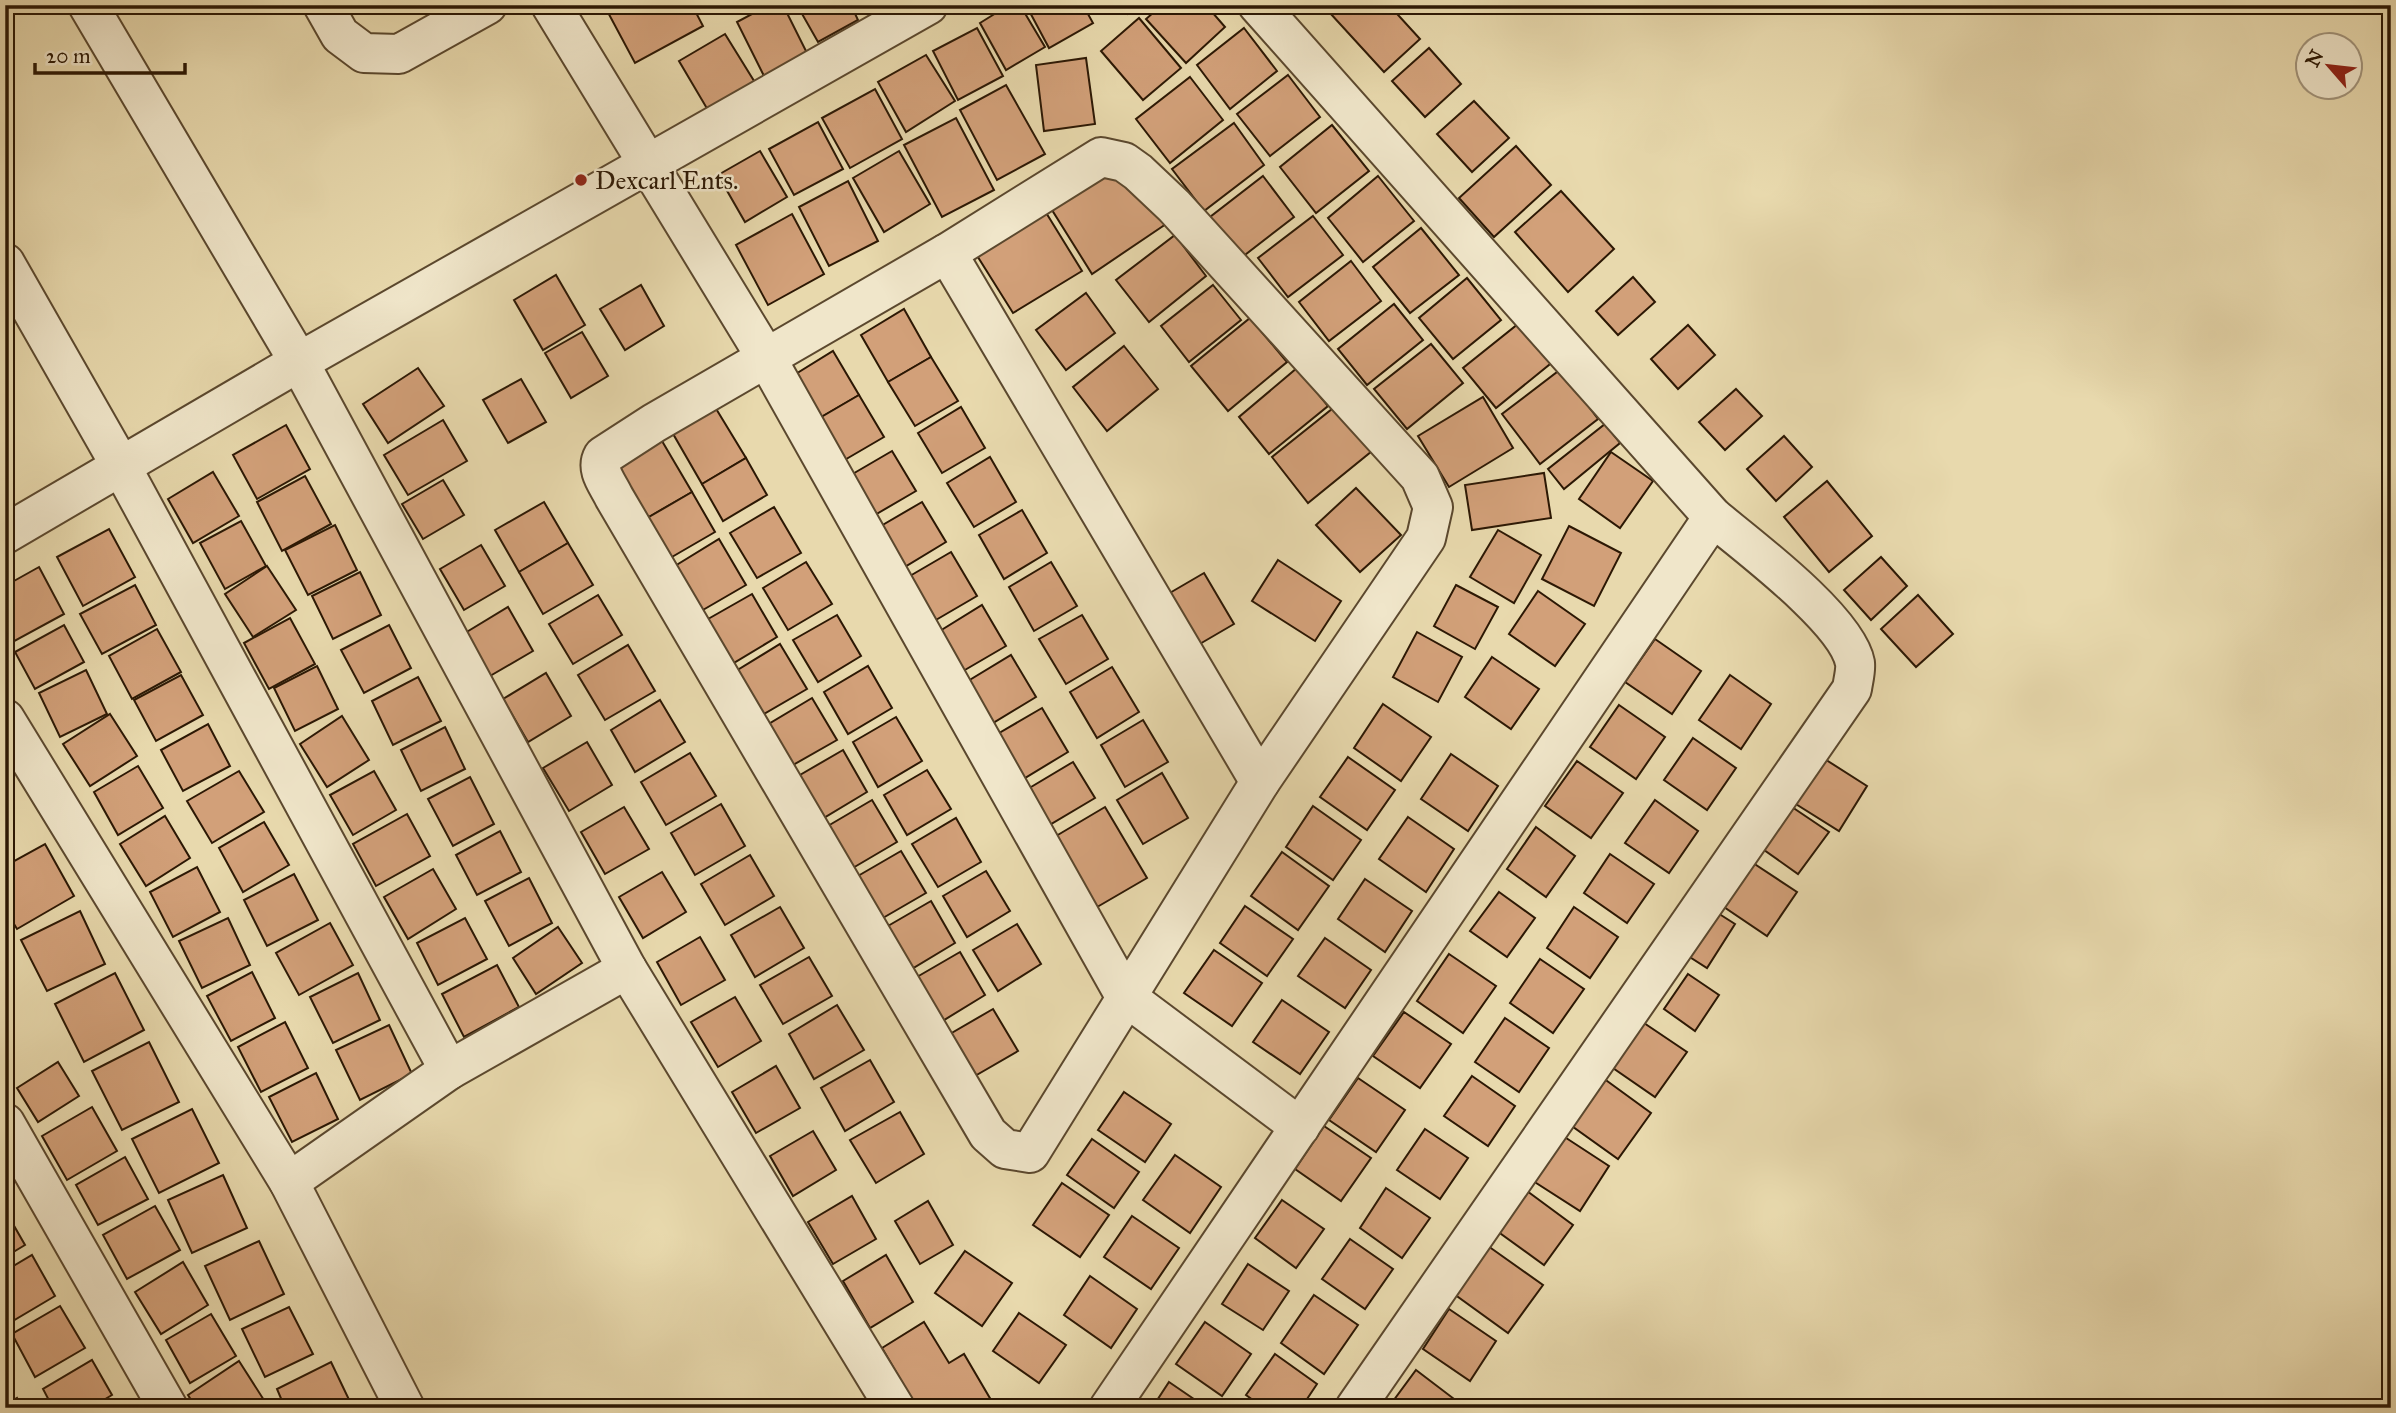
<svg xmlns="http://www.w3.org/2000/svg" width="2396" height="1413" font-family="'IM FELL Great Primer',serif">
  <rect width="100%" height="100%" fill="#e8d9ad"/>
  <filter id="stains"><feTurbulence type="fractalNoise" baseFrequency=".00286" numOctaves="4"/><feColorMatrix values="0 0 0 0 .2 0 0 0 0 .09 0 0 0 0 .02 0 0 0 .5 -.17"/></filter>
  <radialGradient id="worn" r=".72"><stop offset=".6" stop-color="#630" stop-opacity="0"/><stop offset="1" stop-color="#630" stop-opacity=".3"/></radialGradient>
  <g fill="#d2a079" stroke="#2c1804" stroke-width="2">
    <path d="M604 5H692L703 26 635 63Z"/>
    <path d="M769 5H783L810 59 767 82 737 22Z"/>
    <path d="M797 5H851L858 20 818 42Z"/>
    <path d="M865 5H886L870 15Z"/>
    <path d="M1009 5H1020L1045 47 1006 70 980 23Z"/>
    <path d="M1026 5H1083L1093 23 1049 48Z"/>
    <path d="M1122 5H1142L1128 14Z"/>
    <path d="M1162 5H1206L1225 27 1186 63 1146 19Z"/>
    <path d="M1339 5H1389L1420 39 1384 72 1330 13Z"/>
    <path d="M1139 18 1181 68 1143 100 1101 51Z"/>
    <path d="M977 28 1003 76 958 100 933 51Z"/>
    <path d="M1244 28 1277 71 1230 109 1197 65Z"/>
    <path d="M725 34 759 89 712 117 679 61Z"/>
    <path d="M1429 48 1461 84 1425 117 1392 81Z"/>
    <path d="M926 55 955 101 906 132 878 82Z"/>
    <path d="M1086 58 1095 124 1044 131 1036 65Z"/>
    <path d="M1288 75 1320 117 1270 156 1237 114Z"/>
    <path d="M1190 77 1223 120 1170 163 1136 119Z"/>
    <path d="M1006 85 1045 154 997 180 960 110Z"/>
    <path d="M875 89 902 139 850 168 822 118Z"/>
    <path d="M1474 101 1509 138 1472 172 1437 134Z"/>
    <path d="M956 118 994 190 942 217 904 145Z"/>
    <path d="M818 122 843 169 794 195 769 149Z"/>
    <path d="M1234 123 1264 165 1204 211 1172 169Z"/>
    <path d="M1332 125 1369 171 1316 213 1280 167Z"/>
    <path d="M1516 146 1551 185 1494 237 1459 198Z"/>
    <path d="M760 151 787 197 745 222 718 175Z"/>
    <path d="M899 151 930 204 884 232 853 178Z"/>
    <path d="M1110 174 1169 222 1092 274 1052 210Z"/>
    <path d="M1263 176 1294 217 1241 258 1210 217Z"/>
    <path d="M1378 176 1414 221 1363 262 1328 218Z"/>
    <path d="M848 181 878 241 829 266 799 207Z"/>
    <path d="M1561 191 1614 249 1568 292 1515 232Z"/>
    <path d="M1045 211 1082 271 1013 313 976 254Z"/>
    <path d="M792 214 824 274 768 305 736 245Z"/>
    <path d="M1313 216 1343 255 1288 297 1258 258Z"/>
    <path d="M1421 228 1459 275 1410 313 1373 267Z"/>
    <path d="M1175 235 1206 276 1149 322 1116 280Z"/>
    <path d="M1351 261 1381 301 1329 341 1299 302Z"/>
    <path d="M556 275 585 325 543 350 514 300Z"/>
    <path d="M1633 277 1655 302 1618 335 1596 311Z"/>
    <path d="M1467 278 1501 320 1453 359 1419 318Z"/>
    <path d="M641 285 664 326 625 350 600 309Z"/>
    <path d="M1213 285 1241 320 1189 362 1161 326Z"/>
    <path d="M1086 293 1115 333 1066 370 1036 330Z"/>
    <path d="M1394 304 1423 340 1367 385 1338 349Z"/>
    <path d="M904 309 931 357 888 382 861 335Z"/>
    <path d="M1250 318 1287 362 1228 411 1191 366Z"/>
    <path d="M1523 320 1555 360 1496 408 1463 368Z"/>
    <path d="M1688 325 1715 355 1678 389 1651 359Z"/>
    <path d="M582 332 608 376 571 398 545 353Z"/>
    <path d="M1431 344 1463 383 1407 429 1374 389Z"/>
    <path d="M1124 346 1158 389 1107 431 1073 387Z"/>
    <path d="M833 351 859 395 811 423 786 380Z"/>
    <path d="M931 357 958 401 915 426 888 382Z"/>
    <path d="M418 368 444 406 388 443 363 404Z"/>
    <path d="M1297 368 1328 406 1269 454 1239 417Z"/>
    <path d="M1561 369 1598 419 1540 464 1502 414Z"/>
    <path d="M521 379 546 422 508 443 483 400Z"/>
    <path d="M1736 389 1762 416 1725 450 1699 422Z"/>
    <path d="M859 395 884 437 836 465 811 423Z"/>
    <path d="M1483 397 1513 448 1449 487 1418 436Z"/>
    <path d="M1337 405 1372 451 1308 503 1272 457Z"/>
    <path d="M715 407 746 458 702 484 672 432Z"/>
    <path d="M961 407 985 448 942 473 918 433Z"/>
    <path d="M443 420 467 461 408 495 384 455Z"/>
    <path d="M1605 424 1620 443 1564 489 1548 469Z"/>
    <path d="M286 425 310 469 257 499 233 455Z"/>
    <path d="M1784 436 1812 467 1776 501 1747 469Z"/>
    <path d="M662 441 692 492 642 521 612 471Z"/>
    <path d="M892 451 916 491 868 519 844 479Z"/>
    <path d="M1611 452 1653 481 1620 528 1579 499Z"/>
    <path d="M990 457 1016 502 974 527 947 483Z"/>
    <path d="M746 458 767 495 723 521 702 484Z"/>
    <path d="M213 472 239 516 193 543 168 499Z"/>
    <path d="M1544 473 1551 518 1472 530 1465 485Z"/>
    <path d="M305 476 331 524 282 551 257 502Z"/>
    <path d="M443 480 464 515 423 539 402 504Z"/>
    <path d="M1827 481 1872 536 1829 572 1784 517Z"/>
    <path d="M1356 488 1401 535 1360 572 1316 525Z"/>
    <path d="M692 492 715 532 665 561 642 521Z"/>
    <path d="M544 502 568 543 519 572 495 530Z"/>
    <path d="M922 502 946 542 898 571 874 530Z"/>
    <path d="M774 507 801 553 757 578 730 533Z"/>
    <path d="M1022 510 1047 553 1004 579 979 535Z"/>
    <path d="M241 521 266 566 225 589 200 543Z"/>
    <path d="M335 525 357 570 308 595 285 550Z"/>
    <path d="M1569 526 1621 553 1594 606 1542 579Z"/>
    <path d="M109 529 135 577 83 606 57 557Z"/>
    <path d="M1498 530 1541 555 1514 603 1470 577Z"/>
    <path d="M719 539 746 585 696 614 670 569Z"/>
    <path d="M568 543 593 585 543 614 519 572Z"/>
    <path d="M481 545 505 586 464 610 440 569Z"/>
    <path d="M951 552 977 596 929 624 903 580Z"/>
    <path d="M1881 557 1907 586 1871 620 1844 590Z"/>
    <path d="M1278 560 1341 601 1315 641 1252 601Z"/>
    <path d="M806 562 832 604 788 630 763 588Z"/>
    <path d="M1051 562 1077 606 1034 631 1009 587Z"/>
    <path d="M267 566 296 610 253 637 225 594Z"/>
    <path d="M39 567 64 614 9 644 5 637V586Z"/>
    <path d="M360 572 381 615 333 639 312 596Z"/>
    <path d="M1204 573 1234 624 1186 652 1156 601Z"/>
    <path d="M135 585 156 625 102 654 80 614Z"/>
    <path d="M1456 585 1498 607 1475 649 1434 626Z"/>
    <path d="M1538 591 1585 624 1555 666 1509 634Z"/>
    <path d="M752 594 777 637 727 667 701 623Z"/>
    <path d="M598 595 622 635 573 664 549 624Z"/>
    <path d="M1918 595 1953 634 1916 667 1881 629Z"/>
    <path d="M982 605 1006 646 958 674 935 634Z"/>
    <path d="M508 607 533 651 490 676 465 633Z"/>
    <path d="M837 615 861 656 818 682 793 640Z"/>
    <path d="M1082 615 1108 659 1066 684 1039 639Z"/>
    <path d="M290 618 315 664 269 689 244 643Z"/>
    <path d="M64 625 84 662 35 689 15 652Z"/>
    <path d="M389 625 411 668 364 693 341 650Z"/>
    <path d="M157 629 181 672 132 699 109 656Z"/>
    <path d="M1417 632 1462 657 1438 702 1393 677Z"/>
    <path d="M1655 639 1701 671 1672 714 1625 682Z"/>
    <path d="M780 644 807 689 757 718 731 674Z"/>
    <path d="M628 645 655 691 605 720 578 675Z"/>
    <path d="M1011 655 1036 697 988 726 963 684Z"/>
    <path d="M1492 657 1539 689 1511 729 1465 697Z"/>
    <path d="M317 666 338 709 295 731 274 688Z"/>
    <path d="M868 666 892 708 848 734 824 692Z"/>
    <path d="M1112 667 1139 712 1097 738 1070 692Z"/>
    <path d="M86 670 107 714 60 737 39 693Z"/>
    <path d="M546 673 571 716 528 742 503 699Z"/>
    <path d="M181 675 203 715 156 741 134 700Z"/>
    <path d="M1730 675 1771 704 1741 749 1699 720Z"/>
    <path d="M418 677 441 721 393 745 372 701Z"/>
    <path d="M812 698 837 740 786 769 762 728Z"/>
    <path d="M660 700 685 742 635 772 611 730Z"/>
    <path d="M1383 704 1431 737 1401 781 1354 748Z"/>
    <path d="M1619 705 1665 737 1636 779 1590 747Z"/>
    <path d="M1042 708 1068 752 1020 781 994 736Z"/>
    <path d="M110 714 137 756 90 786 63 744Z"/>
    <path d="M342 716 369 760 327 787 300 744Z"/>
    <path d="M896 717 922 761 878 787 853 742Z"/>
    <path d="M1143 720 1168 762 1125 787 1101 745Z"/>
    <path d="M208 724 230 766 183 791 161 750Z"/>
    <path d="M445 727 465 769 421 791 401 750Z"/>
    <path d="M1693 738 1736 768 1707 810 1664 780Z"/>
    <path d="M587 742 612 785 569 811 543 768Z"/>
    <path d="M843 750 867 792 817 822 793 779Z"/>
    <path d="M690 753 716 796 666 825 641 782Z"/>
    <path d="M1451 754 1498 786 1468 831 1421 799Z"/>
    <path d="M1820 756 1867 786 1839 831 1791 801Z"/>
    <path d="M1348 757 1395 790 1367 830 1320 797Z"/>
    <path d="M1577 761 1623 793 1591 838 1545 806Z"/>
    <path d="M1073 762 1095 798 1046 827 1026 790Z"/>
    <path d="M138 766 163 808 118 835 94 792Z"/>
    <path d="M927 770 951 809 907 835 884 795Z"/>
    <path d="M239 771 264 812 212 843 187 801Z"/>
    <path d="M374 771 396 810 353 835 330 795Z"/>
    <path d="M1162 773 1188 818 1143 844 1117 800Z"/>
    <path d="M470 777 494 824 453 846 428 799Z"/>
    <path d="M872 800 897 842 846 872 821 830Z"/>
    <path d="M1655 800 1698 831 1669 873 1625 843Z"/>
    <path d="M1786 803 1829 832 1798 874 1757 845Z"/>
    <path d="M721 804 745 846 695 875 671 833Z"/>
    <path d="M1313 806 1361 840 1333 880 1286 847Z"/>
    <path d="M624 807 649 849 605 874 581 832Z"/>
    <path d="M1105 807 1147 878 1092 910 1051 839Z"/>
    <path d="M407 814 430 856 376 886 353 844Z"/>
    <path d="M165 816 190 858 146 886 120 844Z"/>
    <path d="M1408 817 1454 849 1426 892 1379 859Z"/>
    <path d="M956 818 981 862 938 887 912 844Z"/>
    <path d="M264 822 289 865 243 892 219 848Z"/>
    <path d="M1536 827 1575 856 1546 897 1507 869Z"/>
    <path d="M500 831 521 872 477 895 456 855Z"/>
    <path d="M45 844 74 896 17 929 5 909V866Z"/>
    <path d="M901 851 926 893 876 922 851 880Z"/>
    <path d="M1282 852 1329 886 1298 930 1251 896Z"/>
    <path d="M1610 854 1654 884 1627 923 1584 893Z"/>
    <path d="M750 855 774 896 725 925 701 884Z"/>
    <path d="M1747 859 1797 892 1767 936 1718 903Z"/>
    <path d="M197 867 220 912 173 937 150 892Z"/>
    <path d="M433 869 456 909 408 939 384 897Z"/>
    <path d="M986 871 1010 911 967 937 943 896Z"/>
    <path d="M662 872 686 912 643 938 619 897Z"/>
    <path d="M294 874 318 920 267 946 244 900Z"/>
    <path d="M529 878 552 923 509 946 485 901Z"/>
    <path d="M1365 879 1412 911 1385 952 1338 919Z"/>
    <path d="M1499 892 1535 918 1507 957 1470 931Z"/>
    <path d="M931 901 955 943 905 973 881 930Z"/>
    <path d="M1245 906 1293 939 1267 976 1220 943Z"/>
    <path d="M780 907 804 948 755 977 731 935Z"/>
    <path d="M1574 907 1618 937 1590 978 1547 948Z"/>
    <path d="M1713 910 1735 924 1707 968 1685 954Z"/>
    <path d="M80 911 105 964 47 991 21 940Z"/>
    <path d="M228 918 250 965 202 988 179 941Z"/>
    <path d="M465 918 487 959 438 985 417 943Z"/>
    <path d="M330 923 353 965 299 995 276 953Z"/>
    <path d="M1017 924 1041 964 998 991 973 950Z"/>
    <path d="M558 927 582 963 536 994 513 958Z"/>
    <path d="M700 937 725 980 681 1005 657 962Z"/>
    <path d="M1325 938 1371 970 1345 1008 1298 976Z"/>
    <path d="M1214 950 1262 983 1232 1026 1184 993Z"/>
    <path d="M960 952 985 995 936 1025 910 981Z"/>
    <path d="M1449 954 1496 986 1463 1033 1417 1001Z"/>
    <path d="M809 957 832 996 783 1024 760 985Z"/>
    <path d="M1540 959 1584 989 1553 1033 1510 1003Z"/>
    <path d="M497 965 519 1007 464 1037 442 994Z"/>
    <path d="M252 972 275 1018 231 1041 207 996Z"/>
    <path d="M115 973 144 1030 84 1062 55 1004Z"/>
    <path d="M358 973 380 1020 333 1043 310 997Z"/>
    <path d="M1688 974 1719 995 1695 1031 1664 1009Z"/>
    <path d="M735 997 761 1041 718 1067 691 1022Z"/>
    <path d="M1282 1000 1329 1032 1300 1074 1253 1042Z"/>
    <path d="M837 1005 864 1050 814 1079 789 1034Z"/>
    <path d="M993 1009 1018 1051 968 1080 943 1038Z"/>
    <path d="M1404 1012 1451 1044 1420 1088 1373 1056Z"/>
    <path d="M1505 1018 1549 1048 1519 1092 1475 1062Z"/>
    <path d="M1641 1021 1687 1052 1655 1097 1610 1066Z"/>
    <path d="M285 1022 308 1068 261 1092 238 1047Z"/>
    <path d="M389 1025 412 1074 360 1100 336 1050Z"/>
    <path d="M149 1042 179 1102 122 1130 92 1071Z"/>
    <path d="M870 1060 894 1102 845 1131 821 1088Z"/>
    <path d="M58 1062 79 1096 38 1122 17 1088Z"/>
    <path d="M776 1066 800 1108 756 1133 732 1092Z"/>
    <path d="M316 1073 338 1119 292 1142 269 1097Z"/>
    <path d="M1472 1076 1515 1106 1488 1146 1444 1116Z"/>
    <path d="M1358 1078 1405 1110 1376 1152 1329 1120Z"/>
    <path d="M1603 1078 1651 1113 1618 1159 1569 1124Z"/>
    <path d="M1124 1092 1171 1124 1145 1162 1098 1130Z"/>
    <path d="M92 1107 117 1151 67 1180 42 1136Z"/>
    <path d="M192 1109 219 1163 159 1193 132 1139Z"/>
    <path d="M900 1112 924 1154 876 1183 850 1140Z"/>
    <path d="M1324 1126 1371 1158 1341 1201 1295 1169Z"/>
    <path d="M1425 1129 1468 1158 1440 1199 1397 1170Z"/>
    <path d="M813 1131 836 1170 793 1196 770 1156Z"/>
    <path d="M1560 1134 1609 1166 1580 1211 1530 1179Z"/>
    <path d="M1092 1139 1139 1172 1114 1208 1067 1175Z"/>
    <path d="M1175 1155 1221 1187 1190 1233 1143 1200Z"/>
    <path d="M125 1157 148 1199 98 1225 76 1185Z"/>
    <path d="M223 1175 247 1228 192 1253 168 1200Z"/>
    <path d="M1062 1183 1109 1215 1080 1257 1033 1225Z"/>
    <path d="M1386 1188 1430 1218 1402 1258 1360 1228Z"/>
    <path d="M1527 1191 1573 1225 1544 1265 1497 1231Z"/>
    <path d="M852 1196 876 1239 833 1264 808 1222Z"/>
    <path d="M1282 1200 1324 1229 1296 1268 1255 1238Z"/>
    <path d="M928 1201 953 1245 920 1264 895 1221Z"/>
    <path d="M155 1206 180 1250 127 1279 103 1235Z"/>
    <path d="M5 1210 25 1245 5 1257Z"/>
    <path d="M1132 1216 1179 1248 1151 1289 1104 1257Z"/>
    <path d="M1350 1239 1393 1269 1365 1309 1322 1279Z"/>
    <path d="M259 1241 284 1294 230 1320 205 1266Z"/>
    <path d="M1488 1246 1543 1285 1508 1333 1454 1294Z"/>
    <path d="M965 1251 1012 1283 982 1326 935 1293Z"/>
    <path d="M32 1255 55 1296 6 1325 5 1271Z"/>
    <path d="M886 1255 913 1302 870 1328 843 1281Z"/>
    <path d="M183 1262 208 1305 161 1334 135 1292Z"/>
    <path d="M1248 1264 1289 1291 1263 1330 1222 1304Z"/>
    <path d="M1090 1276 1137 1309 1111 1348 1064 1315Z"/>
    <path d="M1314 1295 1358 1325 1324 1374 1281 1343Z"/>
    <path d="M60 1306 85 1348 35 1377 12 1334Z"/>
    <path d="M289 1307 313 1354 265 1377 242 1329Z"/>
    <path d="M1449 1309 1496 1341 1470 1381 1423 1349Z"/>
    <path d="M1019 1313 1066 1345 1039 1383 993 1351Z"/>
    <path d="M211 1314 236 1356 190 1383 166 1340Z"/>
    <path d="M924 1322 949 1363 964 1354 991 1400 978 1408H917L882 1348Z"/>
    <path d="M1205 1322 1251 1354 1222 1396 1176 1364Z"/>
    <path d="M1275 1354 1317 1384 1301 1408H1264L1246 1395Z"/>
    <path d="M92 1360 112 1395 90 1408H53L43 1389Z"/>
    <path d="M239 1361 269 1408H196L188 1395Z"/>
    <path d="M331 1362 353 1408H285L277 1389Z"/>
    <path d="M1416 1370 1462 1405 1461 1408H1388Z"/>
    <path d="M1169 1382 1207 1408H1152Z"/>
    <path d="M17 1398 22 1408H5V1405Z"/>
  </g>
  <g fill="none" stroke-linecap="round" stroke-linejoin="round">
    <g stroke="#5b482e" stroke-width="42">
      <g id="minor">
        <path d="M88 5 299 362 627 969 895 1408"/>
        <path d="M323 5 340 35 364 53 399 54 487 5"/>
        <path d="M551 5 767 359 1125 996 1300 1127"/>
        <path d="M1258 5 1713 517C1748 546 1847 620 1855 663 1856 671 1853 681 1852 689L1355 1408"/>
        <path d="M1101 157 1124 162 1138 172 1174 206 1420 477 1433 507 1426 538 1260 782 1030 1153 1005 1149 988 1134 614 497C608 484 595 470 603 456L654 423 947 253Z"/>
        <path d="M947 253 1260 782"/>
        <path d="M5 263 122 468 449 1070"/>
        <path d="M5 534 299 362 928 5"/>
        <path d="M5 719 289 1182 405 1408"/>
        <path d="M5 1123 168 1408"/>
        <path d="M289 1182 449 1070 627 969"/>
        <path d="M1109 1408 1713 517"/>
      </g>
    </g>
    <use href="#minor" stroke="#f0e6ca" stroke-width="38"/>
  </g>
  <circle fill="#8f2418" stroke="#f0e6ca" stroke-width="2.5" cx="581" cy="180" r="7"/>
  <g text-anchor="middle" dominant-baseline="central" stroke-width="5" stroke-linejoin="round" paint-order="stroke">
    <g font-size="26" fill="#2c1804" stroke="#f0e6ca" text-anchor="start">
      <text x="595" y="180">Dexcarl Ents.</text>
    </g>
  </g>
  <rect width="2396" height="1413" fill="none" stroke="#e8d9ad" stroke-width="28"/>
  <rect x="7" y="7" width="2382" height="1399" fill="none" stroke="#2c1804" stroke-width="3.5"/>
  <rect x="14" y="14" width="2368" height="1385" fill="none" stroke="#2c1804" stroke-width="2"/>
  <g transform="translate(2329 66) rotate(298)"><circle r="33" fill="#f0e6ca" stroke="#a2947b" stroke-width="2"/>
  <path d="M0-5L12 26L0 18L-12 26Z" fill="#8f2418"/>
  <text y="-10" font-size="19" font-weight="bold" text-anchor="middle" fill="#2c1804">N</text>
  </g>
  <path d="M35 63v10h150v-10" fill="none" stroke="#2c1804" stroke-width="3.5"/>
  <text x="46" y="63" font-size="21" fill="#2c1804" stroke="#f0e6ca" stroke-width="5" paint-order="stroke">20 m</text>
  <rect width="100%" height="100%" filter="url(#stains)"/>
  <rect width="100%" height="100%" fill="url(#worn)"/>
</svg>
